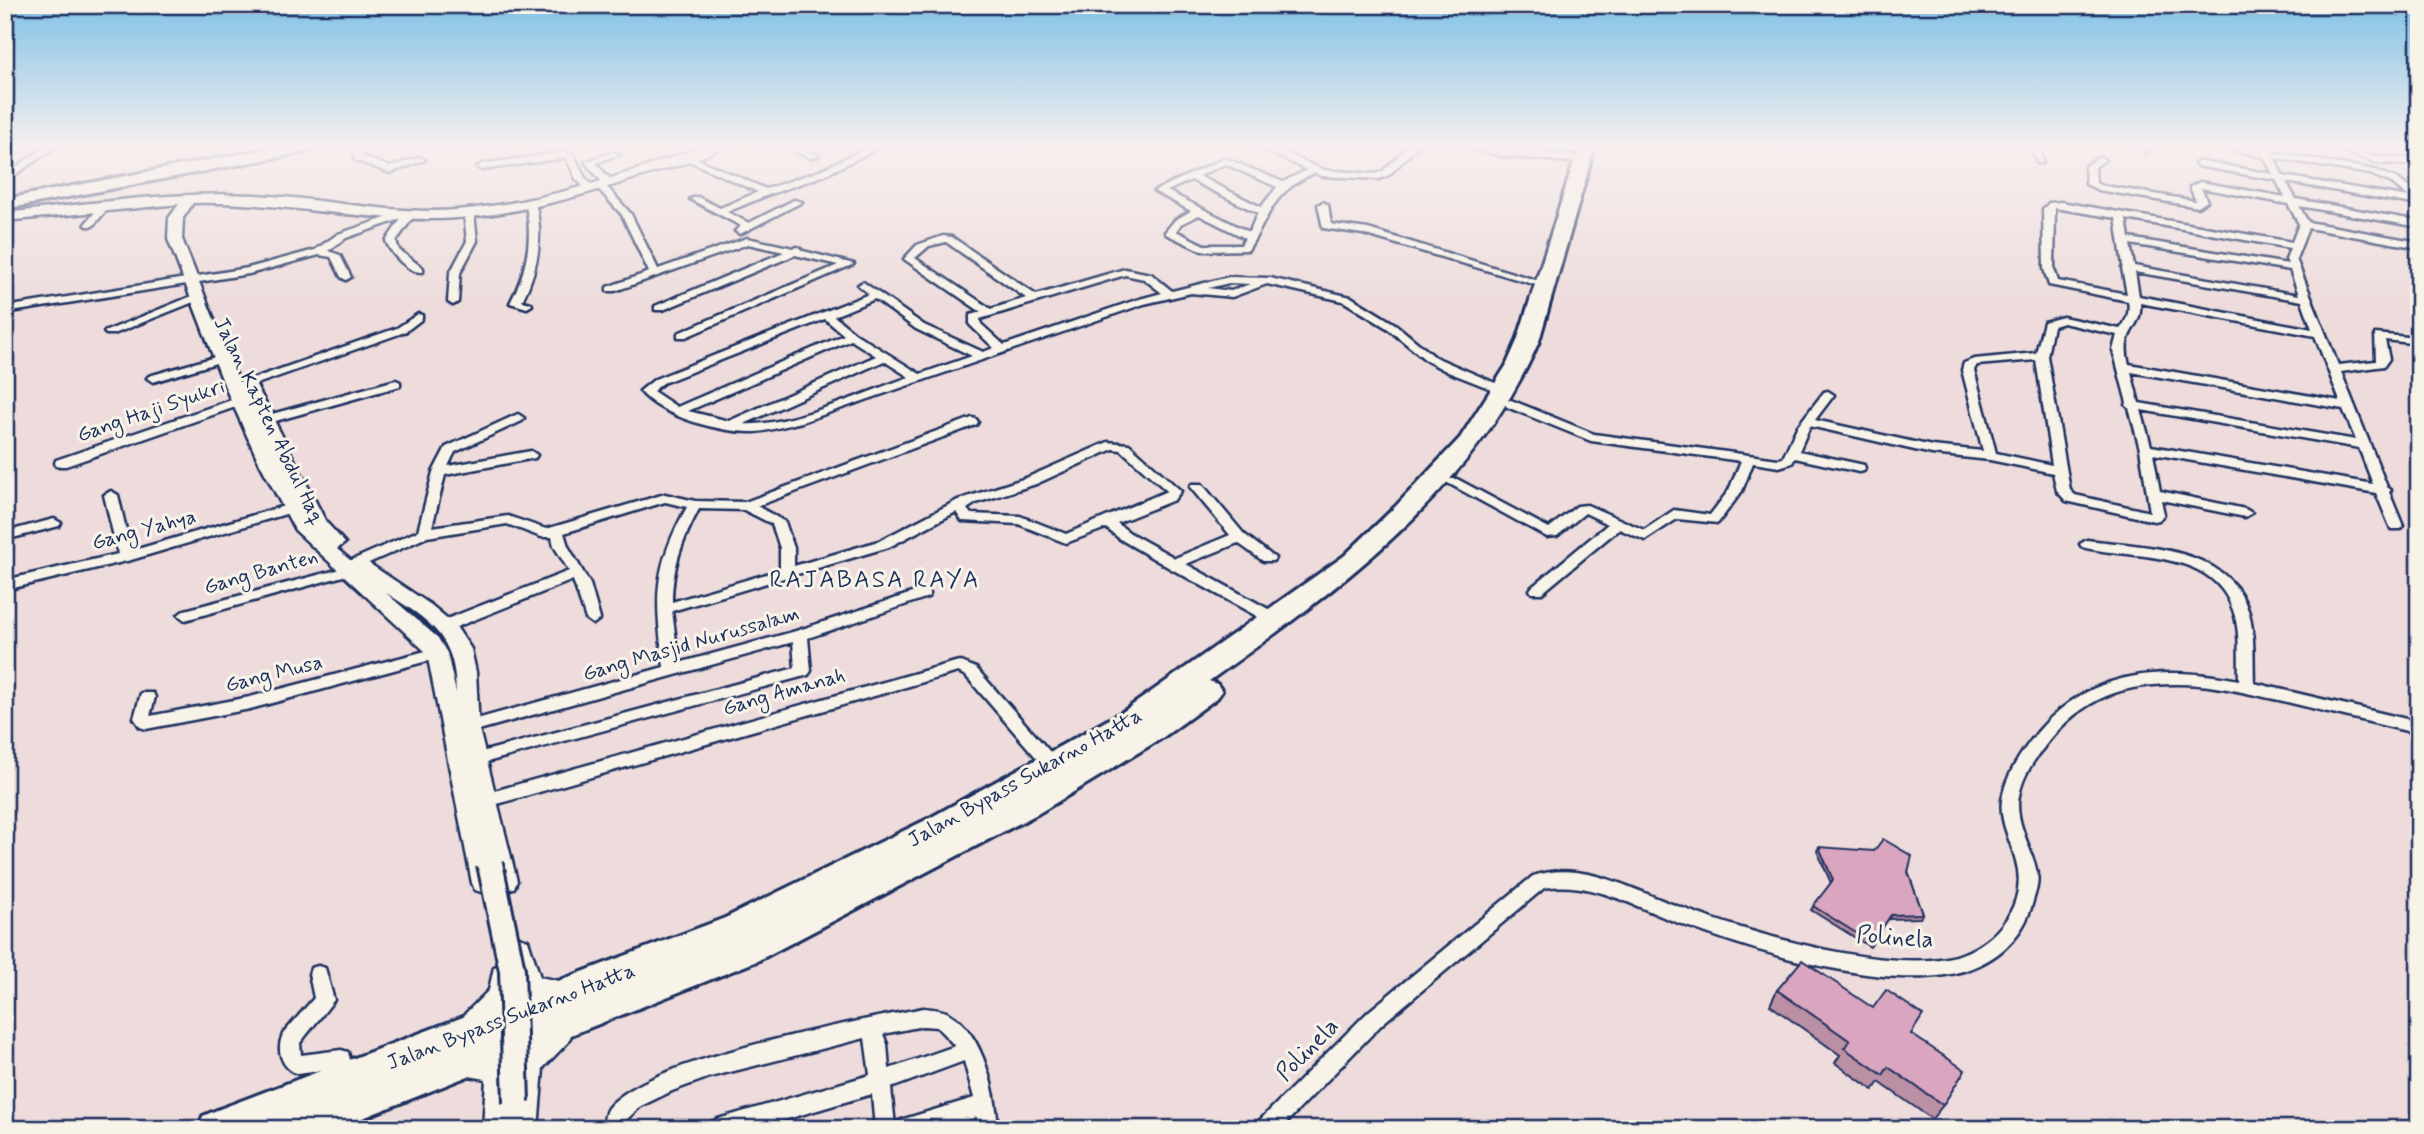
<svg xmlns="http://www.w3.org/2000/svg" width="2424" height="1134" font-family="Mynerve,sans-serif">
  <rect width="100%" height="100%" fill="#eedcdc"/>
  <filter id="ink" filterUnits="userSpaceOnUse"><feTurbulence type="fractalNoise" baseFrequency=".0143" numOctaves="2"/><feDisplacementMap in="SourceGraphic" scale="14" xChannelSelector="R" yChannelSelector="G"/><feConvolveMatrix kernelMatrix="1 2 1 2 8 2 1 2 1" color-interpolation-filters="sRGB"/></filter>
  <g filter="url(#ink)">
    <g fill="none" stroke-linecap="round" stroke-linejoin="round">
      <g stroke="#1b2f5e" stroke-width="5">
        <g id="street">
          <path d="M47 146H57L5 182V175Z"/>
          <path d="M352 146H360L362 156 390 167 420 157 425 160 390 173 355 160Z"/>
          <path d="M782 146H795L819 156 811 158Z"/>
          <path d="M870 146H882L825 175 768 195 727 212 749 223 794 200 802 202 740 234 735 231 741 226 690 199 698 197 720 208 758 192 680 157 688 155 766 189 819 171Z"/>
          <path d="M1257 146H1269L1324 170 1375 174 1383 171 1409 146H1418L1389 175 1379 179 1322 176 1314 173C1271 193 1271 214 1248 250L1202 251 1166 234 1165 232 1175 220 1191 211 1154 191 1225 158 1283 182 1307 170ZM1225 164 1277 187 1261 207 1199 176ZM1191 180 1258 213 1249 232 1167 191ZM1199 215 1245 238 1241 245H1204L1176 231 1181 224Z"/>
          <path d="M1460 146H1480L1583 157 1588 160 1583 163 1502 156Z"/>
          <path d="M1539 146H1585L1590 149 1586 152 1543 149Z"/>
          <path d="M2031 146H2040L2043 163H2037Z"/>
          <path d="M2138 146H2147L2150 150 2143 152Z"/>
          <path d="M2213 146H2235L2261 151 2259 146H2268L2271 152 2375 170 2398 179 2419 196V205L2286 182 2296 199 2419 221V227L2299 206 2308 222 2419 242V248L2308 228 2296 259 2338 365 2376 361 2375 334 2419 338V344L2385 340 2389 359 2384 366 2341 372 2387 487 2391 490 2389 492 2403 526 2401 529H2391L2376 493 2153 454 2160 491 2245 509 2252 513 2245 517 2161 500 2164 514 2159 520 2154 521 2066 501 2057 491 2053 473 1990 460 1932 454 1810 426 1799 451 1864 465 1865 468 1864 471 1859 472 1795 458 1792 463 1779 467 1753 463 1742 491 1718 523 1677 519 1645 540 1619 529 1542 593H1532L1530 590 1532 587 1608 524 1585 513 1557 536 1547 537 1446 482 1447 479H1457L1549 528 1577 506 1587 505 1644 530 1674 510 1710 515 1729 490 1741 461 1591 441 1507 407 1505 404 1507 401 1511 400 1594 434 1778 459 1783 458 1797 427 1824 392 1828 391 1834 395 1815 420 1932 446 1983 451 1962 370 1964 363 1974 359 2036 353 2044 322 2063 317 2120 329C2127 321 2130 311 2128 301L2049 285 2044 269 2043 209 2049 203 2061 202 2292 242 2299 224 2288 204 2201 188 2207 201 2198 207 2098 190 2086 184 2085 166 2100 157 2105 160 2095 167 2096 183 2100 185 2196 201 2190 187 2200 182 2285 197 2276 180 2197 166 2195 164 2200 161 2273 174 2264 157ZM2274 158 2370 174 2392 183 2409 197 2283 176ZM2055 208 2116 218 2123 266 2122 268 2127 294 2058 281 2054 269ZM2126 219 2290 248 2286 259 2288 264 2129 238ZM2130 244 2290 270 2299 295 2134 266ZM2135 272 2302 301 2312 329 2139 296ZM2140 303 2315 336 2340 401 2129 364C2119 330 2143 329 2140 303ZM2063 323 2117 335 2113 350 2127 403 2126 405 2129 408 2140 449 2150 512 2075 495 2070 490 2047 356 2053 326ZM2036 360 2052 465 1996 453 1974 370 1977 365ZM2131 372 2343 409 2356 440 2139 403ZM2141 410 2359 448 2373 484 2151 446Z"/>
          <path d="M2329 146H2343L2378 157 2419 159V165L2377 163Z"/>
          <path d="M564 152 574 155 585 178 595 188 593 190H587L576 179 567 159 564 158 482 170 477 167 482 164Z"/>
          <path d="M613 152 620 154 596 163 614 184 606 186 631 214 658 269 747 238 793 248 798 247 803 251 854 264 686 337H678V333L838 265 795 255 663 310H655V306L784 252 748 244 615 291H607V287L649 272 622 215 596 186 604 184 585 162Z"/>
          <path d="M530 199 535 202C544 237 538 269 522 301L531 303 532 305 527 308 510 303C527 271 534 238 525 202Z"/>
          <path d="M1323 202 1328 205 1331 224 1368 229 1552 285 1547 288 1363 234 1323 228 1318 205Z"/>
          <path d="M101 205 109 207 93 226H87L85 224Z"/>
          <path d="M469 210 474 213 477 241 460 273 458 302 453 305 448 302 450 273 467 241 464 213Z"/>
          <path d="M403 212 414 216 396 241 399 250 423 268V272C408 273 391 254 386 241L401 219 346 238 328 251 340 255 351 277 346 280 341 277 331 257 319 255 249 274 5 313V307L248 268 315 250 338 234Z"/>
          <path d="M943 236 952 237 1036 295 1125 269 1151 274 1172 291 1229 277 1270 278 1351 297 1395 324 1435 357 1509 389 1503 393 1499 392 1448 372 1427 361 1387 328 1343 301 1267 284 1232 297 1191 293 1144 304 802 422C787 425 771 431 755 432 722 433 661 417 640 391L655 379 869 294 858 285 863 282 924 325 983 352 994 348 970 325V315L981 312 904 259 917 245ZM946 242 1026 298 991 309 915 258 929 246ZM1125 275 1144 279 1162 293 1136 300 1004 345 981 324 980 319ZM1229 283 1250 284 1231 291 1208 288ZM875 299 916 329 972 356 920 374 856 334 834 316ZM825 319 844 335 677 407 653 391 663 383ZM851 340 876 356 729 421 688 411ZM884 361 909 377C866 392 788 427 744 424Z"/>
          <path d="M197 294 201 295V299L114 334H106L104 332Z"/>
          <path d="M418 314 422 315V319L405 332 251 386H243L241 384 243 382 397 328Z"/>
          <path d="M222 355 226 356V360L153 382 147 378 149 376Z"/>
          <path d="M396 380 400 382V386L265 424 259 420 261 417Z"/>
          <path d="M249 394 255 398 253 401 66 466H56L55 463 56 460Z"/>
          <path d="M518 414 524 418 522 421 455 452 448 466 531 451 537 455 535 458 445 475 432 527 508 516 546 529 665 494 695 501 745 502 972 418 976 419 978 422 976 425 757 506 785 522 794 548V566L879 541 958 500 1026 478 1108 442 1129 444 1181 491 1174 500 1117 523 1130 533 1175 558 1230 535 1190 487 1192 484H1202L1244 534 1275 558 1273 561H1263L1238 543 1186 564 1281 616 1283 620 1276 625 1271 624 1168 567 1120 539 1106 528 1066 543 1018 524 962 521 956 512 889 547 672 611 679 663 796 631 918 591H928L930 594 928 597 808 638 811 671 808 675 476 765 470 763 468 759 470 755 795 668 793 642 461 735 455 733 453 729 455 725 664 667C655 600 652 569 687 507L665 502 564 533 568 546 590 584 600 619 593 624 586 619 573 580 449 630H439L437 626 439 622 569 571 554 546 552 537H541L507 524 427 537 362 566 354 567 356 570 354 573 185 620 178 615 185 610 352 566 350 563 352 560 418 531 433 472 446 447ZM1113 449 1121 450 1167 491 1066 534 1020 516 971 514 967 509 976 503 1036 484ZM699 509 744 510 772 524 780 548V570L672 602C672 567 683 539 699 509Z"/>
          <path d="M111 491 118 495 131 551 291 504 298 508 296 511 131 560 5 590V580L118 554 104 495Z"/>
          <path d="M54 519 61 523 59 526 5 540V532Z"/>
          <path d="M2087 540C2143 547 2230 546 2249 613 2255 636 2253 660 2254 683L2419 722V734C2372 723 2325 711 2279 700 2245 693 2210 683 2175 684 2114 684 2074 704 2039 754 2028 768 2019 786 2018 804 2018 829 2033 850 2037 874 2039 883 2036 891 2033 901 2023 941 1991 966 1951 974 1873 989 1750 950 1676 922 1634 906 1590 880 1544 888L1382 1024 1280 1129H1255L1258 1122 1368 1012 1533 876C1581 859 1635 891 1680 907 1744 932 1907 981 1969 951 2003 935 2027 899 2016 861 2011 841 1999 821 2002 800 2005 779 2017 759 2029 743 2081 671 2157 664 2239 680 2238 658 2241 632 2233 610 2212 548 2133 560 2082 547L2080 544Z"/>
          <path d="M437 648 442 649 445 653 442 657 250 709 146 729 140 727 134 718 141 693H153L155 697 150 716 250 697Z"/>
          <path d="M959 661 976 668 1059 762 1061 766 1059 770 1053 772 1047 770 966 676 958 672 487 807 481 805 479 800 481 795 487 793Z"/>
          <path d="M318 966 325 968 334 1000 300 1043 301 1055 341 1050 348 1052 355 1079 352 1086 345 1089 338 1086 333 1069 298 1074C281 1068 276 1050 283 1034L314 998 309 974 311 968Z"/>
          <path d="M923 1008C932 1009 942 1009 950 1014 984 1034 996 1094 998 1129H978L977 1117 938 1129H875L872 1094 753 1129H708L711 1122 718 1119 870 1075 865 1038 710 1077 672 1091 641 1106 625 1121 624 1129H604C604 1122 604 1114 608 1108 648 1058 856 1022 923 1008ZM923 1026 937 1027 955 1046 889 1069 887 1044 883 1034ZM964 1061 974 1098 904 1119 897 1122 895 1126 891 1088Z"/>
        </g>
      </g>
      <g stroke="#1b2f5e" stroke-width="5">
        <g id="secondary">
          <path d="M703 146H721C703 161 660 170 636 178 570 200 498 219 428 219 349 219 272 201 193 203L183 218 182 239 239 382 247 378 255 383 326 522 345 543 337 549 350 560H364L431 605 455 625 471 649 476 672 479 729 517 881 514 888 505 891 495 886 493 890 484 893 475 890 472 883 427 653 295 530 258 460 225 387 168 239 169 218 179 204 5 221V213C88 204 171 191 255 195 322 198 389 215 456 210 542 203 623 176 703 146ZM385 592C429 621 456 635 456 693L447 653 438 638Z"/>
          <path d="M519 937 528 940 540 977 573 984 577 992 573 1000C554 1007 538 1001 520 993L516 986C511 1008 495 1027 474 1035L465 1032 461 1023 465 1014 489 990 494 967 503 963 511 966 506 948 510 940Z"/>
          <path d="M558 1021 568 1024 572 1033 568 1042 543 1068 538 1129H483L486 1079 457 1074 453 1065 457 1056C479 1048 504 1052 514 1074 521 1050 534 1030 558 1021Z"/>
        </g>
      </g>
      <g stroke="#1b2f5e" stroke-width="6">
        <g id="highway">
          <path d="M282 146H318L310 151 5 209V199Z"/>
          <path d="M1579 146H1595L1539 341C1474 491 1338 589 1209 681L1217 684 1222 691 1217 698 1162 738 1039 813 757 961 335 1129H198L203 1116 217 1110 725 918 928 819 1124 711 1344 556 1395 507 1460 438 1506 366 1517 341Z"/>
        </g>
      </g>
      <use href="#street" fill="#f7f3e8" fill-rule="evenodd"/>
      <use href="#secondary" fill="#f7f3e8" fill-rule="evenodd"/>
      <use href="#highway" fill="#f7f3e8" fill-rule="evenodd"/>
      <g stroke="#1b2f5e" stroke-width="30" stroke-linecap="butt">
        <path id="secondary-bridge" d="M490 864 512 970 516 1103"/>
      </g>
      <use href="#secondary-bridge" stroke="#f7f3e8" stroke-width="24"/>
    </g>
    <g fill="#bb8fa4" stroke="#1b2f5e" stroke-width="2">
      <path d="M1819 847 1908 872 1923 914 1920 918 1888 919 1870 947 1811 910 1831 883 1817 851Z"/>
      <path d="M1777 990 1911 1034 1943 1105 1932 1119 1879 1082 1873 1090 1835 1063 1840 1055 1770 1005Z"/>
    </g>
    <g fill="#daa6bf" stroke="#1b2f5e" stroke-width="2">
      <path d="M1883 839 1912 856 1908 872 1923 914 1891 915 1872 943 1813 906 1833 880 1819 847 1874 851Z"/>
      <path d="M1802 960 1873 1008 1886 990 1923 1015 1911 1034 1965 1070 1943 1105 1888 1067 1883 1075 1844 1048 1850 1041 1777 990Z"/>
    </g>
  </g>
  <linearGradient id="sky" x2="0" y2="1"><stop stop-color="#81c2e6"/><stop offset="0.48" stop-color="#f7efef"/><stop offset="1" stop-color="#f7efef" stop-opacity="0"/></linearGradient>
  <rect width="2424" height="305" fill="url(#sky)"/>
  <g text-anchor="middle" dominant-baseline="central" stroke-width="6" stroke-linejoin="round" paint-order="stroke">
    <g font-size="21" fill="#1b2f5e" stroke="#f7f3e8">
      <text transform="translate(151 411) rotate(-19)">Gang Haji Syukri</text>
      <text transform="translate(269 421) rotate(64)">Jalan Kapten Abdul Haq</text>
      <text transform="translate(144 530) rotate(-15)">Gang Yahya</text>
      <text transform="translate(261 572) rotate(-16)">Gang Banten</text>
      <text transform="translate(691 644) rotate(-16)">Gang Masjid Nurussalam</text>
      <text transform="translate(274 674) rotate(-14)">Gang Musa</text>
      <text transform="translate(784 692) rotate(-16)">Gang Amanah</text>
      <text transform="translate(1025 778) rotate(-29)">Jalan Bypass Sukarno Hatta</text>
      <text transform="translate(511 1017) rotate(-21)">Jalan Bypass Sukarno Hatta</text>
    </g>
    <g font-size="24" letter-spacing="2" fill="#1b2f5e" stroke="#f7f3e8">
      <text x="875" y="580">RAJABASA RAYA</text>
    </g>
    <g font-size="24" fill="#1b2f5e" stroke="#f7f3e8">
      <text transform="translate(1895 938) rotate(4)">Polinela</text>
      <text transform="translate(1308 1050) rotate(-45)">Polinela</text>
    </g>
  </g>
  <rect width="2424" height="1134" fill="none" stroke="#f7f3e8" stroke-width="28"/>
  <rect x="14" y="14" width="2396" height="1106" fill="none" stroke="#1b2f5e" stroke-width="2.5" filter="url(#ink)"/>
</svg>
